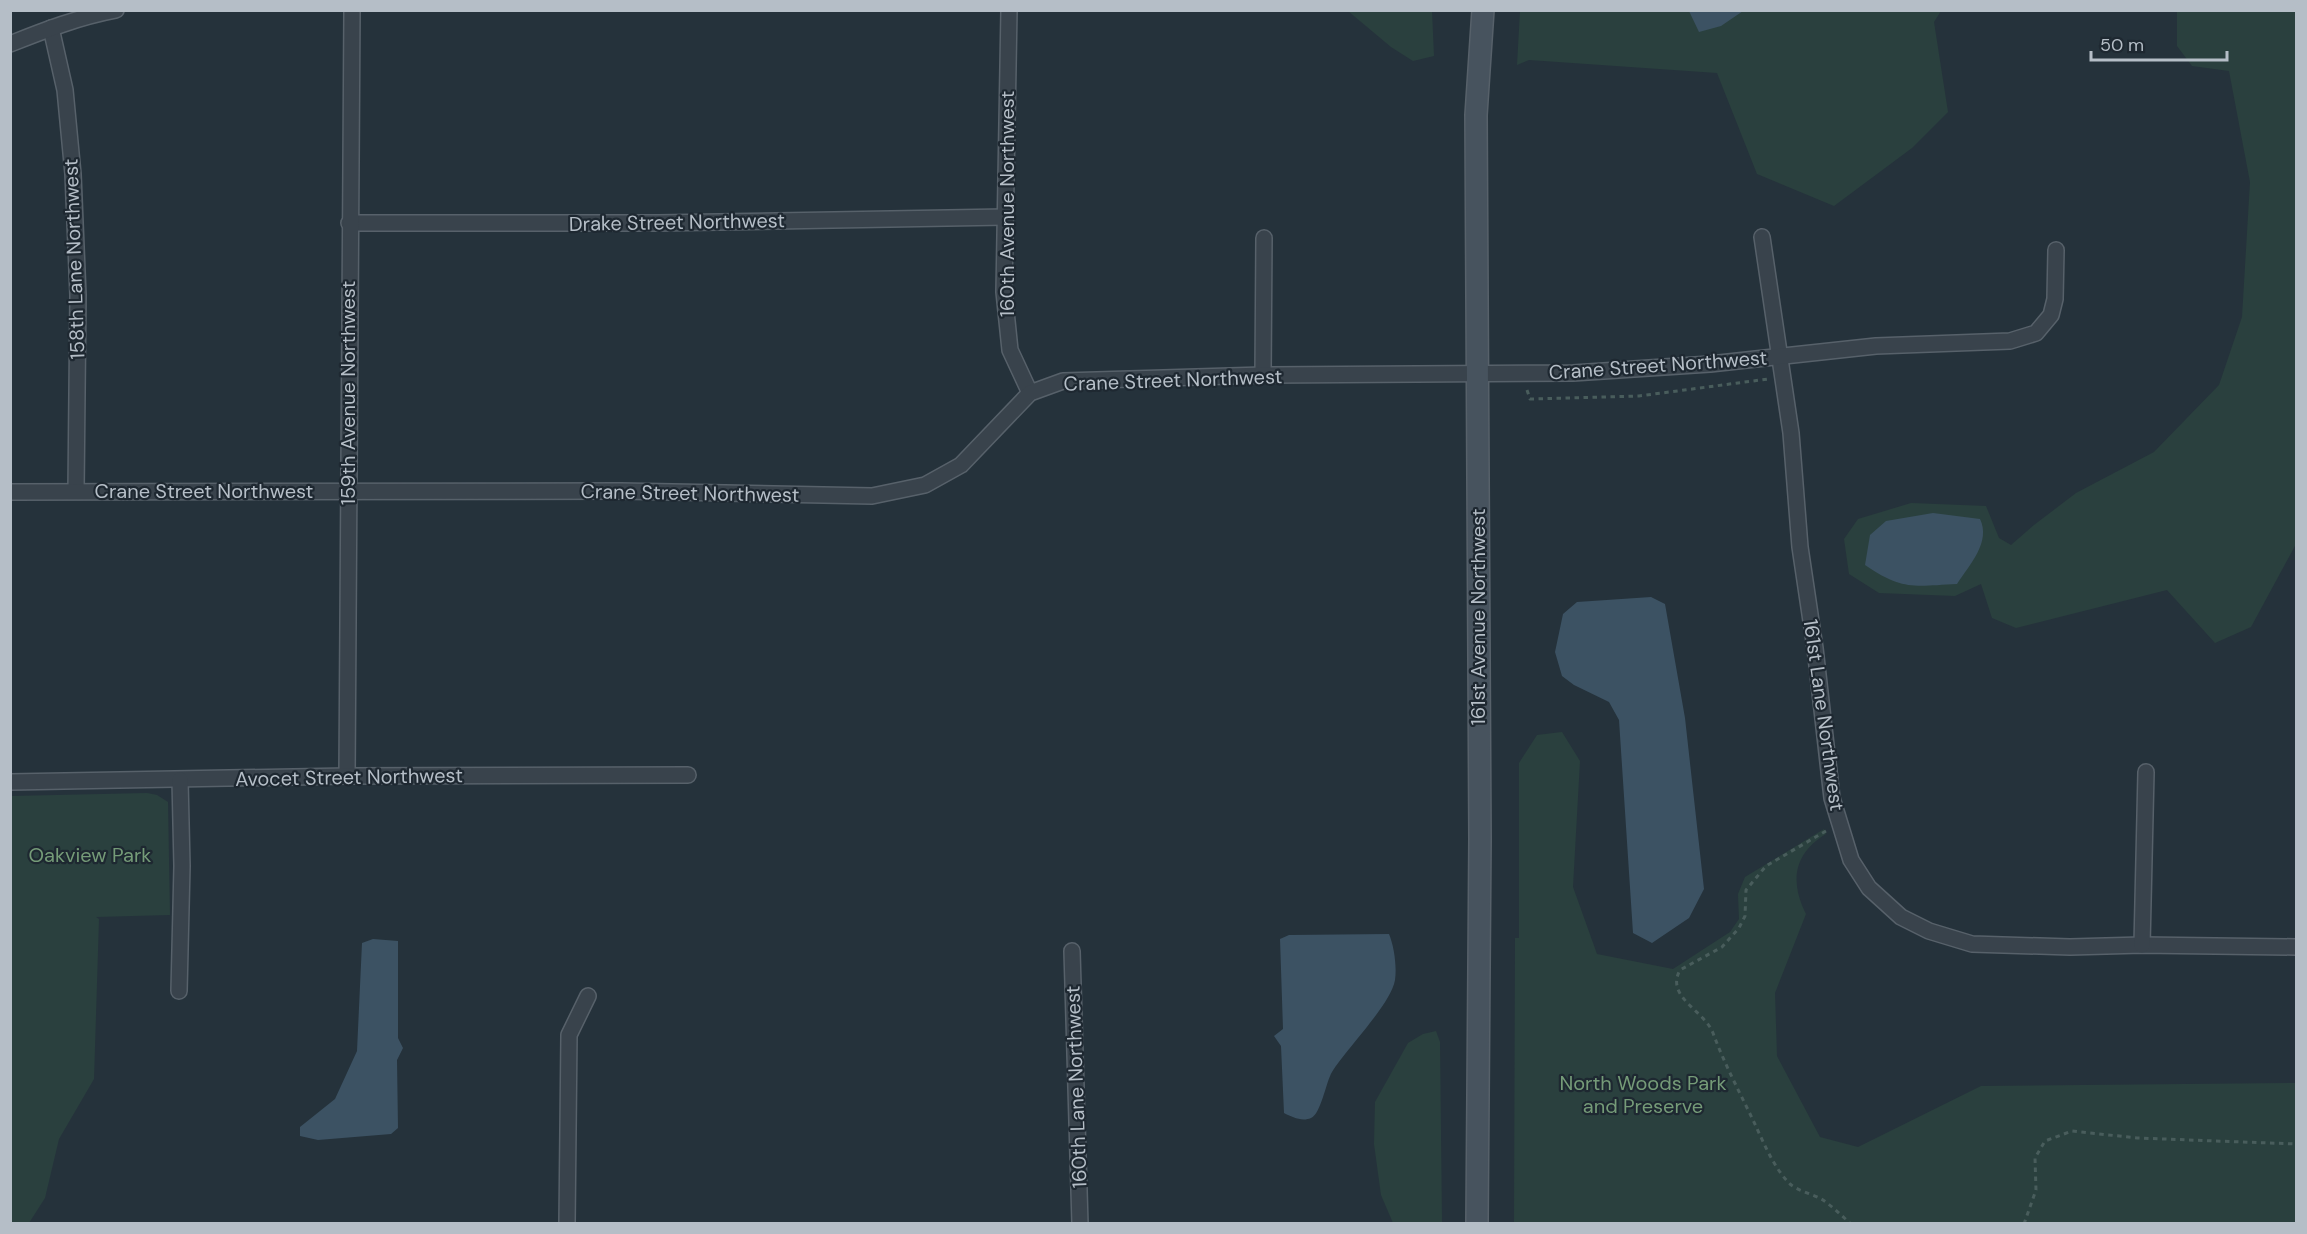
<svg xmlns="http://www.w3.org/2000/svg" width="2307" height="1234" font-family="'DM Sans',sans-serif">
  <rect width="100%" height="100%" fill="#25323b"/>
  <g fill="#2a403e">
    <path d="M1348 11H1432L1434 56 1413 61 1391 47Z"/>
    <path d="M1520 11H1941L1934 22 1948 112 1912 148 1834 206 1757 174 1717 73 1529 60 1517 65Z"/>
    <path d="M2177 11H2296V544L2251 627 2215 643 2167 590 2016 628 1992 618 1981 584 1955 596 1879 593 1849 574 1844 539 1858 519 1911 503 1986 506 1999 538 2011 545 2034 525 2076 493 2154 452 2219 385 2242 317 2250 182 2229 71 2192 66 2177 46Z"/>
    <path d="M1562 732 1580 761 1573 887 1597 954 1673 969 1730 932 1739 919 1738 894 1745 877 1824 829 1826 834C1793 854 1790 882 1806 914L1775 993 1777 1056 1820 1137 1858 1147 1981 1086 2296 1083V1223H1514L1515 938H1519V763L1537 735Z"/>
    <path d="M147 793 157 795 168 802 170 915 96 917 99 919 94 1079 59 1139 45 1198 29 1223H11V796Z"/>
    <path d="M1436 1031 1440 1042 1442 1223H1393L1381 1195 1374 1144 1375 1102 1408 1043 1423 1034Z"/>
  </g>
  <g fill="#3c5263">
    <path d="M1689 11H1743L1721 26 1699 32Z"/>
    <path d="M1933 513 1980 519C1991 542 1970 564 1957 584 1914 586 1903 591 1865 565L1870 535 1886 521Z"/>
    <path d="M1651 597 1665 604 1685 718 1704 889 1689 918 1652 943 1633 933 1619 720 1609 702 1574 685 1562 676 1555 652 1563 614 1577 602Z"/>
    <path d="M1389 934C1394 946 1397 966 1395 980 1391 1004 1347 1048 1332 1072 1326 1082 1321 1114 1311 1118 1302 1122 1292 1117 1284 1113L1281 1046 1274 1036 1283 1029 1280 939 1289 935Z"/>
    <path d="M373 939 398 941V1038L403 1048 397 1060 398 1128 391 1134 318 1140 300 1136V1127L335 1099 357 1051 362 943Z"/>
  </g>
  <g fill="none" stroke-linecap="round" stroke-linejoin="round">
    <g stroke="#57616a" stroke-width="18">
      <g id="minor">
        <path d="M1009 10 1004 292 1010 350 1030 393"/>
        <path d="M51 28 65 90 73 174 78 295 76 491"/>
        <path d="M10 44C45 30 79 17 116 10"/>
        <path d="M349 223H658L1005 217"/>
        <path d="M1762 237 1791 433 1800 547 1815 648 1832 798 1851 860 1869 888 1901 917 1929 931 1972 944 2070 947 2142 945 2296 947"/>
        <path d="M1263 375 1264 238"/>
        <path d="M10 492 621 491 872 496 925 485 961 465 1030 393 1063 381 1263 375 1573 373 1710 364 1876 346 2010 341 2036 333 2051 315 2055 299 2056 250"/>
        <path d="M347 776 352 10"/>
        <path d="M10 782 347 776 688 775"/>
        <path d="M2142 945 2146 772"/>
        <path d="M1072 951 1080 1224"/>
        <path d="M179 991 182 866 180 780"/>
        <path d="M567 1224 569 1035 588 996"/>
      </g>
    </g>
    <g stroke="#57616a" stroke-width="24">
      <path id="secondary" d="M1477 1224 1480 839 1476 115 1483 10"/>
    </g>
    <g stroke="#495d5c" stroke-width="3" stroke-dasharray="4.5 4.5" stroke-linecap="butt">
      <path d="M1527 390 1530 399 1639 396 1768 379"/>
      <path d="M1826 831 1766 866 1746 890 1745 916 1739 928 1722 947 1680 970C1665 997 1704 1010 1713 1033 1724 1063 1739 1091 1753 1120 1763 1141 1773 1167 1790 1184 1798 1191 1813 1194 1823 1200 1833 1207 1842 1216 1851 1224"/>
      <path d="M2024 1224 2036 1190 2035 1158 2045 1141 2072 1131 2137 1138 2296 1144"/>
    </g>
    <use href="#minor" stroke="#39434c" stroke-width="15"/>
    <use href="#secondary" stroke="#47535e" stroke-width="21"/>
  </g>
  <g text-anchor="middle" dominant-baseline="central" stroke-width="4.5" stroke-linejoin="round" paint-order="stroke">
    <g font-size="20" fill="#b5bec7" stroke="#1e2831">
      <text transform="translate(1007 204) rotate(-90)">160th Avenue Northwest</text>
      <text transform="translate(677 222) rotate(-1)">Drake Street Northwest</text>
      <text transform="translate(74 259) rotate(-92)">158th Lane Northwest</text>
      <text transform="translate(1658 365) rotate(-4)">Crane Street Northwest</text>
      <text transform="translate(1173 380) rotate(-2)">Crane Street Northwest</text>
      <text transform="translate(348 393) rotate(-90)">159th Avenue Northwest</text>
      <text x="204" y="491">Crane Street Northwest</text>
      <text transform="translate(690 493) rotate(1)">Crane Street Northwest</text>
      <text transform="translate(1478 617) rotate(-90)">161st Avenue Northwest</text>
      <text transform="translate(1824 715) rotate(82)">161st Lane Northwest</text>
      <text transform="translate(349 777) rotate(-1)">Avocet Street Northwest</text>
      <text transform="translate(1076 1087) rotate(-92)">160th Lane Northwest</text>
    </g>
    <g font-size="20" fill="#759b78" stroke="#1e2831">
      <text x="90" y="855">Oakview Park</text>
      <text x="1643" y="1083">North Woods Park<tspan x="1643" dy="23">and Preserve</tspan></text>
    </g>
  </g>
  <rect width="2307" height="1234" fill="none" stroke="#b5bec7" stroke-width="24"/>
  <path d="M2091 51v9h136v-9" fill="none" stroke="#b5bec7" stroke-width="3"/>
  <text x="2100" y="51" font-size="18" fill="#b5bec7" stroke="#1e2831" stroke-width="4.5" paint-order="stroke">50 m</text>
</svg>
